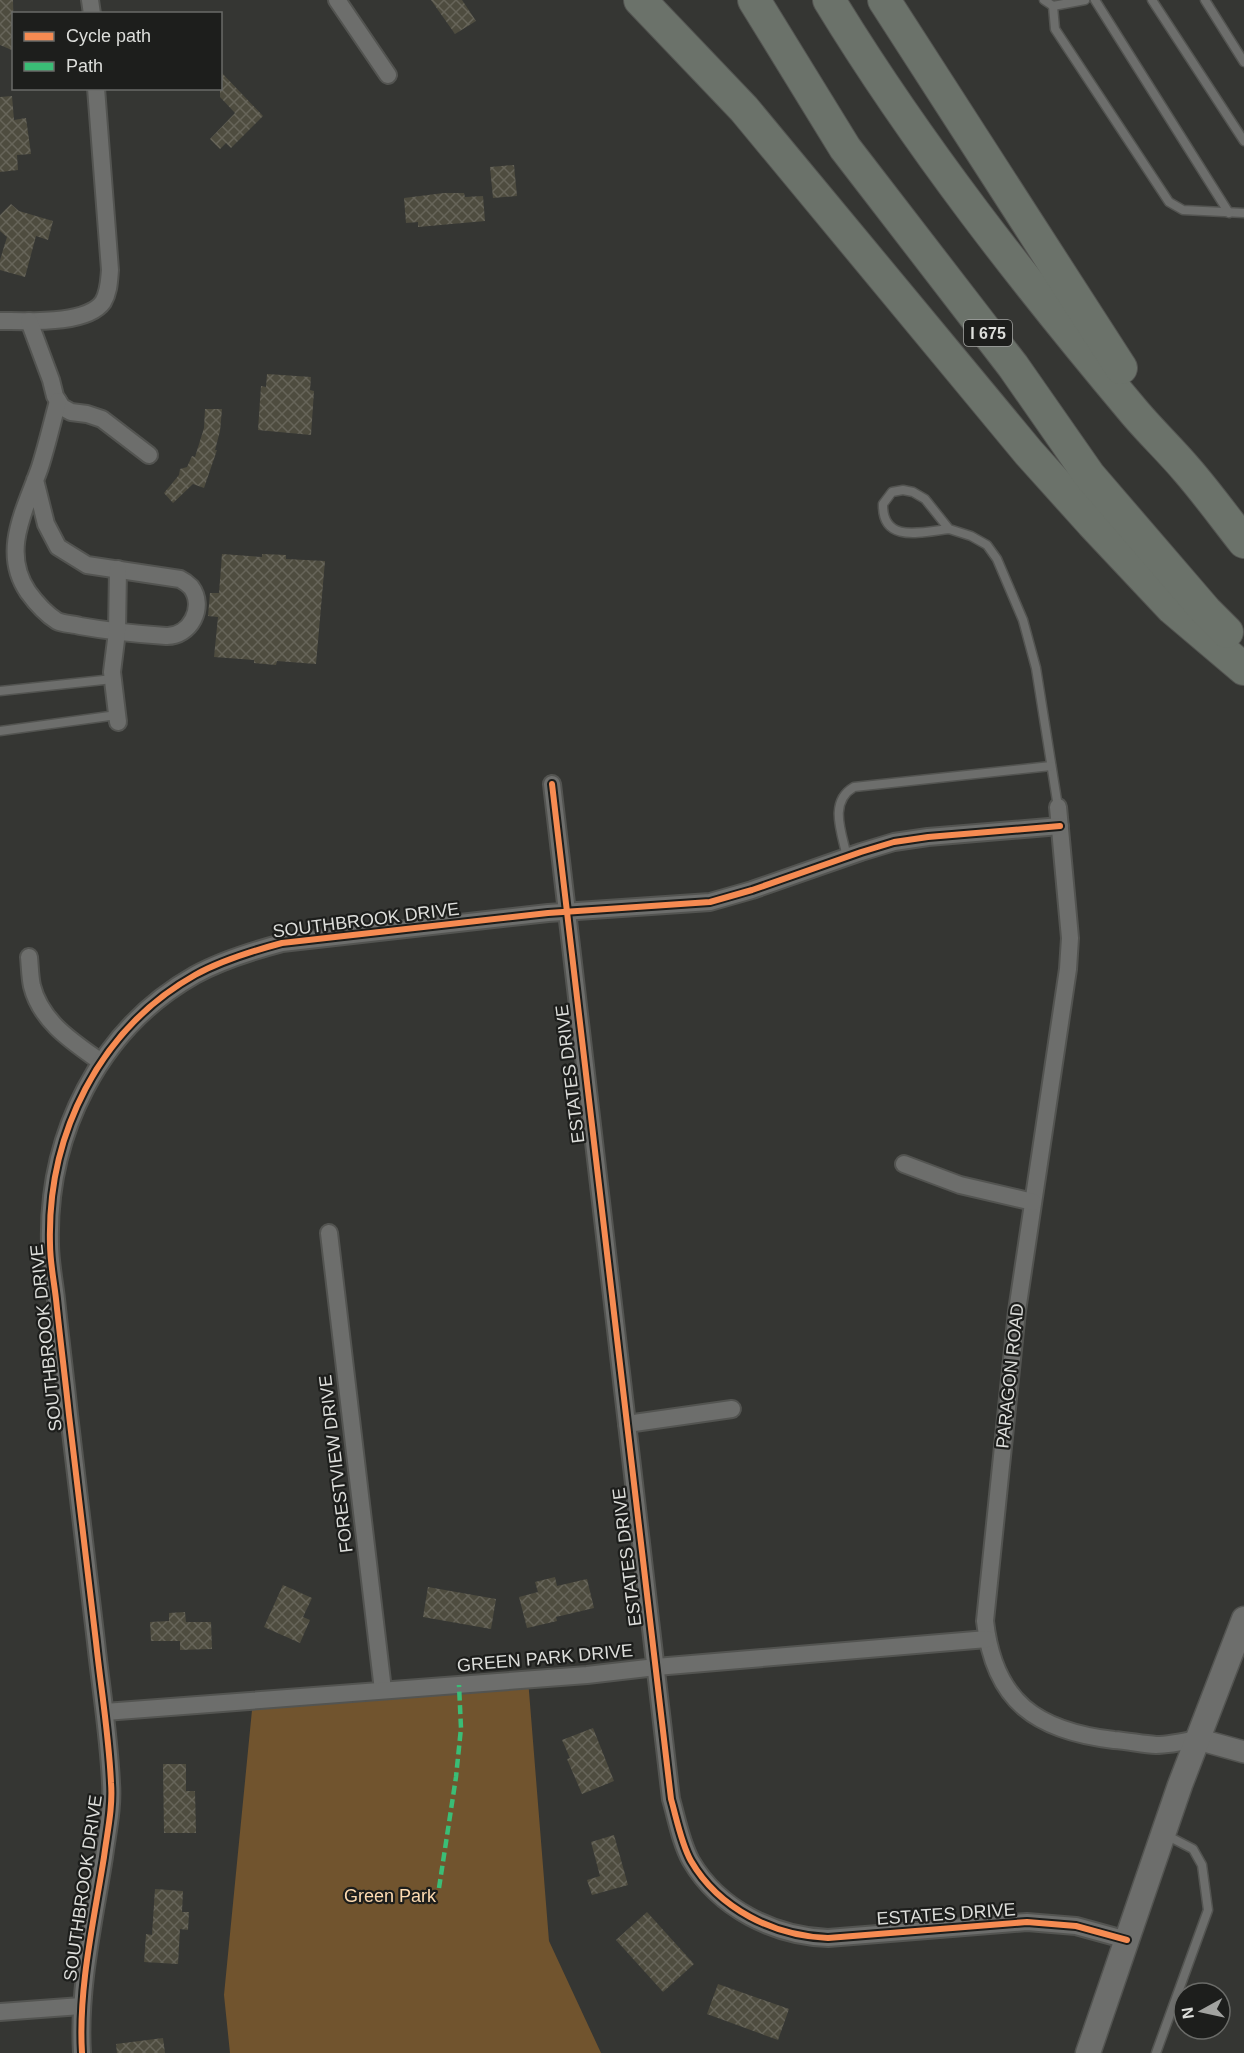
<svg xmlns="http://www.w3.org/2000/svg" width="1244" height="2053" font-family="Arial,sans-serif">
  <defs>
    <pattern id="building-cross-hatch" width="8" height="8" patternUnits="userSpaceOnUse" patternTransform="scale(1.5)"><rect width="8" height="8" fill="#4e4c3f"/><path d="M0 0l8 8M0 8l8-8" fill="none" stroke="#67655a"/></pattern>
  </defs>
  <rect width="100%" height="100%" fill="#353633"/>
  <path fill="#71542e" d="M528 1679 549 1941 601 2053H230L224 1995 253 1700Z"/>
  <g fill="url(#building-cross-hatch)">
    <path d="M0 0H13L14 51 0 45Z"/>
    <path d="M431 0H462L476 21 455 34Z"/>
    <path d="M220 71 263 116 231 148 226 143 220 149 210 139 235 113 220 97Z"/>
    <path d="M12 96 14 120 26 118 31 154 17 155 18 170 0 172V97Z"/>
    <path d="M514 165 517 196 493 198 490 167Z"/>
    <path d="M444 193H464L465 197 483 196 485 221 418 227V222L406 223 404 198Z"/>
    <path d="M11 204 19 211 53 221 48 240 36 236 25 277 0 270V260L7 237 0 231V215Z"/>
    <path d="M267 374 311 377 310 390 314 391 311 435 258 430 261 386 266 387Z"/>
    <path d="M205 409H222L220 431 215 450H217L204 488 193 484 173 503 164 493 179 475 180 469 187 467 192 456 195 457 204 428Z"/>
    <path d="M222 554 262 557V554L286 555V559L325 561 316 664 277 661 276 665 254 663V660L214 657 218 617 208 616 210 593H219Z"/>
    <path d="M555 1577 557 1586 587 1579 594 1608 556 1617 557 1621 527 1628 519 1597 538 1592 535 1582Z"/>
    <path d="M283 1585 312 1598 303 1617 310 1620 300 1643 264 1627Z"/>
    <path d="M428 1587 496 1599 491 1629 423 1617Z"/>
    <path d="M185 1612 186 1622H211L212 1649 180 1650V1641H151L150 1622 169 1621V1613Z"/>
    <path d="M593 1728 614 1781 582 1794 567 1759 570 1758 562 1740Z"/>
    <path d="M163 1764H186V1791H195L196 1833H164Z"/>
    <path d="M614 1835 628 1885 592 1895 587 1880 600 1876 591 1842Z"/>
    <path d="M155 1889 183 1891 182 1912H189L188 1930 180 1929 178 1964 144 1962 146 1934 152 1935Z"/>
    <path d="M647 1912 694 1964 663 1992 616 1940Z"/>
    <path d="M718 1984 789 2009 778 2040 707 2014Z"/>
    <path d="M163 2038 165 2053H117L116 2044Z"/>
  </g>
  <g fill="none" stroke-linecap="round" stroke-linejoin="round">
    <g stroke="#535451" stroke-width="11">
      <g id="service">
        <path d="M1044 0 1053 6 1055 29 1169 202 1183 210 1244 213"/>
        <path d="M1095 0 1229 213"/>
        <path d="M1152 0 1244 141"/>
        <path d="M1205 0 1244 62"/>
        <path d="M1053 6 1085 0"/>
        <path d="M949 529C922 532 882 544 883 504L892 492 903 490 913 492 925 499 949 529 971 536 987 545 997 559 1023 620 1036 668 1058 807"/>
        <path d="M0 691 113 679"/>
        <path d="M0 731 117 715"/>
        <path d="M847 857C842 833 828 802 854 787L1051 766"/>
        <path d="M1156 2053 1208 1910 1202 1865 1193 1849 1164 1834"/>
      </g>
    </g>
    <g stroke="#535451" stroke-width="20">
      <g id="minor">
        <path d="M90 0 92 14"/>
        <path d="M337 0 388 75"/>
        <path d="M0 321C26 321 87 325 103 302 109 292 109 281 110 270L96 88"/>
        <path d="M29 321 51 380 55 396 62 407 71 412 87 414 102 419 149 455"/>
        <path d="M35 480 46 524 58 547 87 565 180 579C184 581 188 584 191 587 206 607 190 637 166 636 136 634 108 631 80 626 73 624 63 624 57 621 46 614 36 603 28 592 0 551 26 508 40 467 47 445 52 423 58 401"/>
        <path d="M118 569 117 632 112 672 118 722"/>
        <path d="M552 784 671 1799C677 1820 681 1843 691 1861 719 1909 774 1936 828 1938L1027 1922 1076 1926 1127 1940"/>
        <path d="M1058 807 1070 938 1068 969 1017 1311 985 1621C994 1702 1037 1731 1114 1740 1128 1741 1142 1744 1156 1745 1169 1745 1183 1742 1197 1739"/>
        <path d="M29 957C30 967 30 977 32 986 41 1022 73 1042 101 1062"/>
        <path d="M904 1164 960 1185 1033 1202"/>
        <path d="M329 1233 383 1690"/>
        <path d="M627 1424 732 1409"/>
        <path d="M105 1712 587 1675 656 1667 987 1639"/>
        <path d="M0 2012 81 2006"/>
        <path d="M82 2053C78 1989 94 1920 104 1857 107 1833 113 1808 111 1783 109 1736 101 1689 96 1642 87 1567 78 1491 69 1415 65 1377 60 1338 56 1299 54 1281 50 1262 50 1244 47 1135 99 1029 195 975 222 960 252 951 282 943L548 913 710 902 752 890 861 852 894 842 928 837 1060 826"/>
      </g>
    </g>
    <g stroke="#535451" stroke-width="24">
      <path id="tertiary" d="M1197 1739 1244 1752"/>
    </g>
    <g stroke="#535451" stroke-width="27">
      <path id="secondary" d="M1088 2053 1180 1785 1244 1619"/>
    </g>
    <g stroke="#535451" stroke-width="34">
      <g id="motorway">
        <path d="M640 0 744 109 1029 453 1092 523 1172 608 1244 669"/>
        <path d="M754 0 845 148 1013 366 1089 475 1206 611 1227 632"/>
        <path d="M829 0C918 146 1025 282 1135 413 1152 433 1171 451 1187 470 1207 493 1225 518 1244 542"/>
        <path d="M884 0 1121 368"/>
      </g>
    </g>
    <use href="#service" stroke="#6d6e6c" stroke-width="8"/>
    <use href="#minor" stroke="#6d6e6c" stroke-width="16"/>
    <use href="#tertiary" stroke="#6d6e6c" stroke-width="21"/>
    <use href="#secondary" stroke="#6d6e6c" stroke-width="24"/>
    <use href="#motorway" stroke="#6b726a" stroke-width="32"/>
    <path stroke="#3abd76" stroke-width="4.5" stroke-dasharray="9 4.5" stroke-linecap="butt" d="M439 1888 456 1777 461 1728 459 1685"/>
    <g stroke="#1d1e1c" stroke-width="10">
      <g id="cycleway">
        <path d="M552 784 671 1799C677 1820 681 1843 691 1861 719 1909 774 1936 828 1938L1027 1922 1076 1926 1127 1940"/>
        <path d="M82 2053C78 1989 94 1920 104 1857 107 1833 113 1808 111 1783 109 1736 101 1689 96 1642 87 1567 78 1491 69 1415 65 1377 60 1338 56 1299 54 1281 50 1262 50 1244 47 1135 99 1029 195 975 222 960 252 951 282 943L548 913 710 902 752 890 861 852 894 842 928 837 1060 826"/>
      </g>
    </g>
    <use href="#cycleway" stroke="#f68b52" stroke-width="6"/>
  </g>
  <g text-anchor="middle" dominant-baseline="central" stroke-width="4.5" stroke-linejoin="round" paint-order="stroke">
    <rect fill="#1d1e1c" stroke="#a3a4a2" stroke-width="1.5" x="964" y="320" width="48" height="26" rx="4.5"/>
    <g font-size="16" font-weight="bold" fill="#dddedb">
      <text x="988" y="333">I 675</text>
    </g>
    <g font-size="18" fill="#dddedb" stroke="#1d1e1c">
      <text transform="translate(366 920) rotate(-7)">SOUTHBROOK DRIVE</text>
      <text transform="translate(570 1074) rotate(-97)">ESTATES DRIVE</text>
      <text transform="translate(46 1338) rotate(-96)">SOUTHBROOK DRIVE</text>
      <text transform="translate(1010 1376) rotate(-84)">PARAGON ROAD</text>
      <text transform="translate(336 1464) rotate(-97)">FORESTVIEW DRIVE</text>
      <text transform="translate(627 1557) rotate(-97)">ESTATES DRIVE</text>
      <text transform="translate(545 1658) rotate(-5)">GREEN PARK DRIVE</text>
      <text transform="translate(83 1888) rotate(-82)">SOUTHBROOK DRIVE</text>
      <text transform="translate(946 1914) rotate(-4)">ESTATES DRIVE</text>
    </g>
    <g font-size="18" fill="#fedbb1" stroke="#1d1e1c">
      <text x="390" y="1896">Green Park</text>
    </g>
  </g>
  <rect x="12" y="12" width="210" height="78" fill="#1d1e1c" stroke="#6a6b68" stroke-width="1.5"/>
  <rect x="24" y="32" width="30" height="9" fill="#f68b52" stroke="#6a6b68" stroke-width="1.5"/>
  <text x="66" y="42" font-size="18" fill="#dddedb">Cycle path</text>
  <rect x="24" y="62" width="30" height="9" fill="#3abd76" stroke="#6a6b68" stroke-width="1.5"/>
  <text x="66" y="72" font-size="18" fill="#dddedb">Path</text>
  <g transform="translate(1202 2011) rotate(262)"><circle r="28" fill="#1d1e1c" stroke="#6a6b68" stroke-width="1.5"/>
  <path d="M0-4.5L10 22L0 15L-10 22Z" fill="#a2a3a0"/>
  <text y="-9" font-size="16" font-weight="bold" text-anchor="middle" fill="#dddedb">N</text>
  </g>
</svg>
